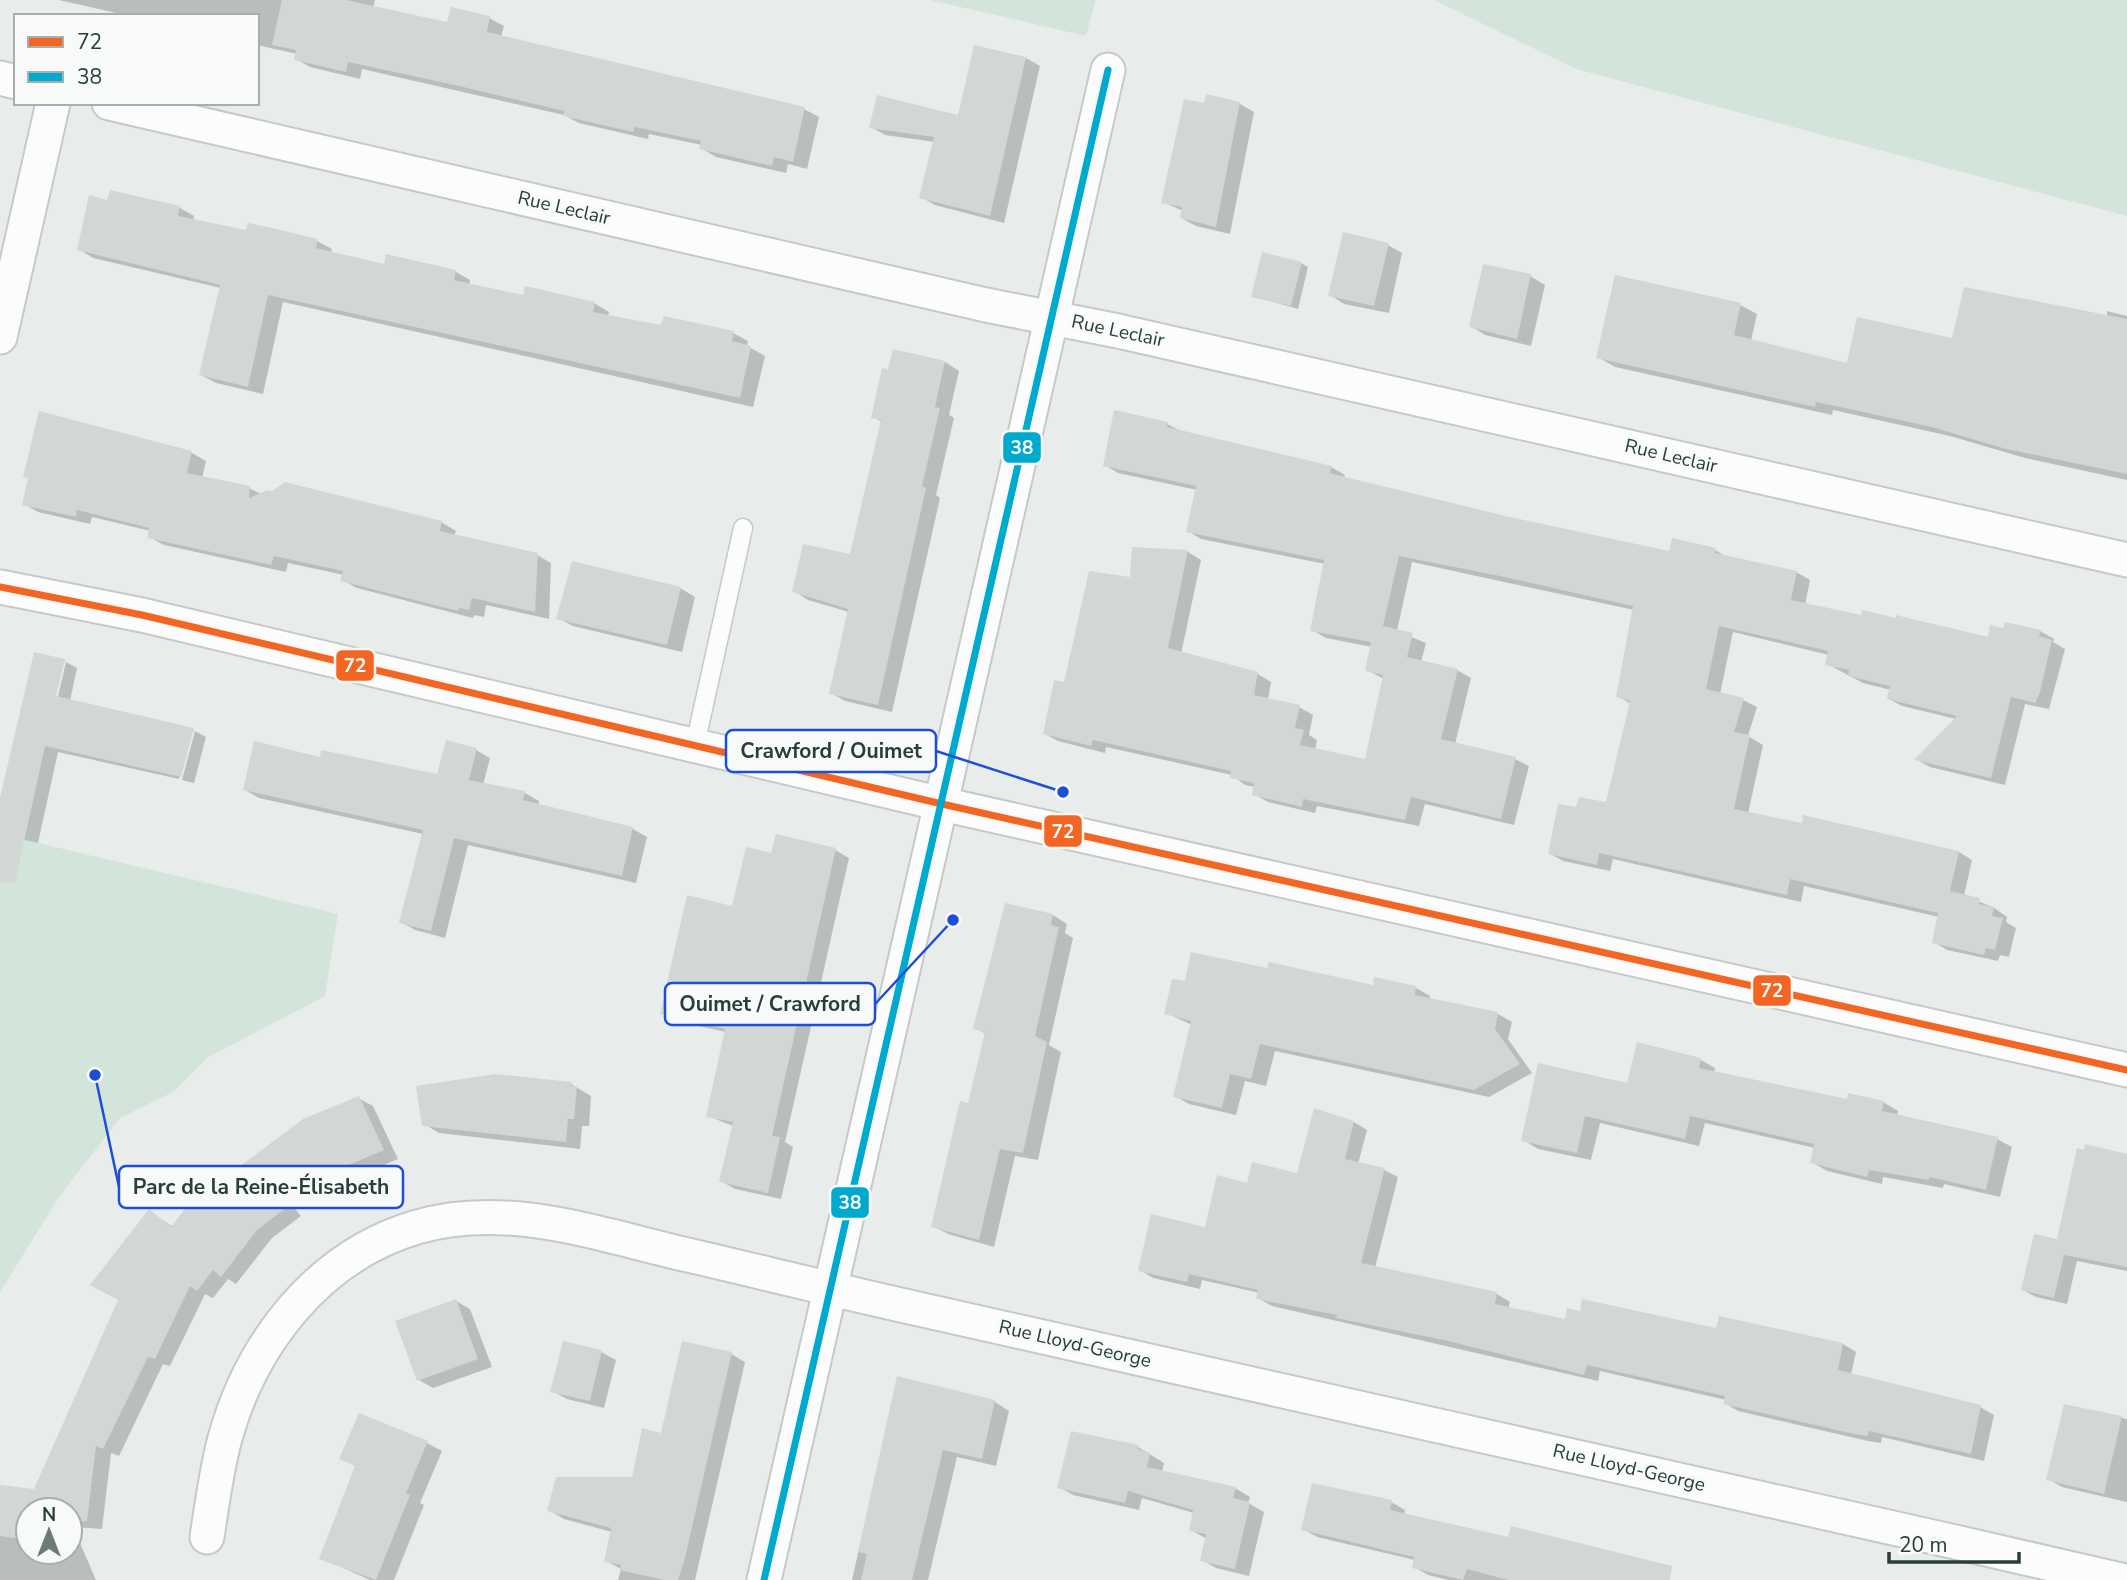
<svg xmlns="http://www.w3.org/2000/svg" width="2127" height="1580" font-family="'Nunito Sans',sans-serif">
  <rect width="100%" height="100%" fill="#e8edeb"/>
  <g fill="#d3e4db">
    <path d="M930 0H1096L1086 36Z"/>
    <path d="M1434 0H2127V216L1576 69Z"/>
    <path d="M0 834 338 914 325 996 207 1058 173 1092 120 1118 59 1197 0 1292Z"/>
  </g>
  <g fill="#0003" fill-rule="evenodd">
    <path d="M59 0H375L373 8 448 24 489 18 504 26 501 37 804 109 819 117 807 169 788 164 786 173 716 157 701 148 702 145 649 134 648 139 579 123 564 115 362 69 360 79 310 67 296 59 297 54 257 45V16H129Z"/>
    <path d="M1026 58 1040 66 1004 223 935 205 921 197 935 142 885 135 871 127 959 117Z"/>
    <path d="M1240 104 1254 112 1230 234 1196 226 1181 218 1183 211 1163 202 1206 105Z"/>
    <path d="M134 197 180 208 194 216 193 221 247 232 317 241 332 249 331 253 385 266 456 272 470 280 469 285 524 297 594 303 609 312 608 316 662 327 733 333 748 341 747 346 765 356 753 407 283 302 263 394 216 383 201 375 221 288 93 258 79 249 109 202Z"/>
    <path d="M1388 245 1402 253 1389 313 1344 304 1330 295Z"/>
    <path d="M1301 263 1308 267 1298 309 1253 296Z"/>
    <path d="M1530 276 1545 285 1531 346 1485 335 1471 326Z"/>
    <path d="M1740 305 1757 314 1751 341 1848 365 1953 341 2107 316V311L2127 316V480L2025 458 1950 436 1833 410 1832 415 1615 367 1598 357Z"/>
    <path d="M945 362 959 371 949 415 954 418 936 495 940 498 892 712 845 701 831 693 849 612 808 600 794 591 851 556 882 422 873 417Z"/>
    <path d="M40 413 192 453 206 461 202 478 249 488 261 494 441 522 456 531 454 536 537 555 551 563 549 619 486 605 484 617 474 615 473 618 357 588 342 580 344 575 288 563 286 572 164 545 149 537 151 531 92 517 90 524 38 512 24 504Z"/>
    <path d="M1167 424 1181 431 1331 467 1345 475 1344 479 1509 519 1670 553 1715 550 1727 557 1796 572 1810 580 1805 605 1989 639 2040 631 2054 639 2053 642 2065 649 2049 709 2025 704 2005 785 1930 767 1917 760 1956 719 1902 706 1889 699 1891 690 1863 683 1827 664 1829 655 1733 632 1720 694 1743 700 1757 707 1748 736 1763 745 1748 814 1959 852 1972 860 1964 896 1993 907 2007 917 2006 922 2016 928 2009 957 2000 955 1998 961 1947 950 1934 942 1939 917 1804 886 1801 902 1613 859 1610 871 1563 861 1549 853 1578 809 1608 804 1631 704 1618 696 1634 610 1412 562 1397 631 1426 643 1421 662 1457 670 1471 678 1455 744 1515 759 1529 766 1514 825 1425 804 1419 826 1317 806 1315 813 1268 802 1254 794 1255 787 1245 785 1232 775 1106 747 1105 753 1058 741 1045 734 1066 684 1132 579 1134 549 1188 552 1201 560 1181 654 1258 674 1271 682 1268 700 1299 707 1313 715 1309 735 1317 740 1315 750 1366 761 1384 679 1367 670 1372 647 1326 638 1312 630 1325 564 1201 539 1188 531 1197 490 1118 473 1105 465Z"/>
    <path d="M680 588 695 597 682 652 573 626 558 618Z"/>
    <path d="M35 654 64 661 77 668 70 701 193 730 206 737 194 783 182 780 195 731H191L179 779 58 752 38 843 0 834V800ZM62 662H66L56 705H53Z"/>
    <path d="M476 750 490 758 483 785 525 793 539 801 538 806 633 829 647 837 636 883 468 845 445 938 415 930 401 922 423 834 259 798 245 790 321 759 439 776Z"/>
    <path d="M835 850 849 858 785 1142 793 1147 781 1199 735 1189 721 1181 733 1126 708 1116 726 1032 676 1021 662 1013 772 855Z"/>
    <path d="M1006 905 1053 915 1067 924 1065 933 1073 938 1049 1045 1061 1052 1038 1160 1015 1156 994 1247 948 1234 933 1226 969 1105 986 1034 975 1028Z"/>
    <path d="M1268 971 1374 987 1416 988 1430 996 1429 1000 1498 1014 1512 1022 1508 1039 1532 1073 1489 1097 1275 1051 1266 1086 1245 1081 1236 1115 1189 1104 1175 1096 1192 1025 1166 1013 1186 983Z"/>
    <path d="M1638 1045 1701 1060 1715 1068 1714 1073 1848 1101 1883 1102 1898 1111 1897 1116 1997 1139 2012 1147 2000 1197 1944 1184 1943 1188 1883 1177 1882 1184 1827 1171 1812 1162 1815 1148 1705 1123 1699 1146 1600 1123 1591 1160 1538 1149 1523 1140 1629 1085Z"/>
    <path d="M571 1084 591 1096 589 1126H582L580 1149 439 1133 424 1124Z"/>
    <path d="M358 1098 373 1106 398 1159 291 1204 301 1216 272 1238 236 1284 228 1279 213 1298 205 1294 170 1366 163 1364 119 1456 111 1453 102 1529 73 1527 96 1580H0V1486L35 1491 120 1300 149 1211 173 1227ZM28 1510H70V1552H28Z"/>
    <path d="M1354 1122 1367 1130 1358 1164 1384 1170 1398 1177 1375 1268 1497 1294 1510 1302 1508 1309 1566 1321 1718 1330 1843 1344 1856 1352 1851 1375 1980 1407 1994 1415 1984 1461 1882 1437 1881 1443 1868 1441 1738 1411 1725 1403 1726 1400 1600 1371 1598 1381 1272 1306 1258 1298 1260 1293 1202 1280 1200 1289 1153 1278 1140 1270 1206 1229 1248 1185 1299 1175Z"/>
    <path d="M2127 1161V1271L2077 1261 2067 1304 2036 1297 2023 1290Z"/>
    <path d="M456 1301 470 1309 492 1367 433 1388 419 1380Z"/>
    <path d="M601 1352 616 1360 604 1408 567 1399 552 1391Z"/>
    <path d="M731 1354 745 1362 695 1580H618L621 1569 606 1561 612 1532 564 1519 549 1510 633 1479 663 1435Z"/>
    <path d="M898 1378 995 1402 1009 1411 996 1466 957 1457 928 1580H852Z"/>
    <path d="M2065 1406 2127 1419V1502L2062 1487 2048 1479Z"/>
    <path d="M427 1443 442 1451 420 1503 424 1505 394 1580H370L321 1558 356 1467 341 1458Z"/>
    <path d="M1138 1447 1164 1463 1162 1472 1235 1488 1250 1497 1248 1503 1264 1512 1249 1576 1216 1568 1202 1560 1207 1539 1191 1530 1194 1513 1142 1498 1139 1510 1073 1495 1059 1487Z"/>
    <path d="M1391 1502 1405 1510 1404 1515 1667 1580H1448L1428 1575 1414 1567 1415 1560 1317 1537 1303 1529Z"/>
  </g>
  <g fill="#d2d6d5">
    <path d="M282 0H346L447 22 451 7 490 16 487 32 805 107 793 162 774 157 772 166 699 149 701 141 635 127 633 132 563 116 564 111 459 86 348 62 346 72 294 60 296 50 272 45Z"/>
    <path d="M974 45 1026 57 990 216 919 198 934 137 869 128 877 95 958 115Z"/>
    <path d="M1206 94 1240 102 1216 227 1180 218 1182 207 1161 203 1184 99 1204 103Z"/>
    <path d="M110 190 180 206 178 216 246 230 248 223 272 228 318 239 316 248 384 264 386 254 456 270 454 280 523 295 525 286 595 302 593 312 661 325 664 316 734 331 732 341 751 346 740 398 268 295 248 387 199 375 220 285 77 250 89 195 107 200Z"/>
    <path d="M1343 232 1389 243 1374 306 1328 296Z"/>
    <path d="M1262 252 1302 262 1291 306 1251 297Z"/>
    <path d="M1483 264 1531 274 1517 339 1469 327Z"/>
    <path d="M1615 275 1741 303 1734 335 1847 363 1857 317 1952 338 1964 287 2127 319V474L2006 449 1932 427 1854 410 1816 402 1815 407 1596 358Z"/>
    <path d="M893 349 945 361 935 407 940 408 922 486 926 488 878 705 829 694 848 609 792 592 803 544 850 554 881 420 871 418 882 368 888 369Z"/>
    <path d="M1114 410 1168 422 1167 427 1332 466 1330 473 1349 478 1510 517 1669 551 1672 538 1716 548 1715 553 1797 571 1791 600 1861 615 1862 610 1896 618V615L1988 637 1990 625 2003 628 2005 622 2041 630 2039 636 2052 640 2040 692 2035 703 2011 697 1991 778 1914 760 1957 716 1887 699 1890 686 1848 676 1849 670 1825 665 1828 651 1719 626 1706 689 1744 698 1734 732 1750 735 1734 809 1802 823 1803 815 1959 851 1950 891 1980 898 1979 904 1994 907 1992 916 2003 918 1995 950 1986 948 1984 955 1932 943 1938 913 1790 879 1787 895 1599 853 1597 865 1548 854 1558 804 1576 807 1579 797 1606 802 1630 701 1616 697 1633 606 1500 576 1399 556 1383 626 1413 633 1407 657 1458 669 1441 739 1516 757 1501 819 1411 797 1405 820 1303 799 1302 807 1252 795 1254 783 1230 778 1231 771 1093 740 1091 746 1043 734 1054 680 1064 682 1089 571 1130 577 1132 547 1188 550 1168 648 1258 672 1254 695 1300 705 1295 728 1304 730 1300 745 1365 759 1383 675 1365 671 1371 642 1310 631 1324 560 1186 532 1196 486 1103 466Z"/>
    <path d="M39 411 192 451 187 473 250 486 249 498 267 490 272 491 285 482 442 521 440 531 538 553 535 612 472 598 469 610 459 608 458 611 340 581 343 571 274 556 271 565 147 538 149 528 77 510 76 517 22 505 28 478 23 477Z"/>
    <path d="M572 561 681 587 667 645 556 619Z"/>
    <path d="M34 652 65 659 56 696 194 728 181 777 45 746 15 883 0 882V798Z"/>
    <path d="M446 740 477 748 469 780 525 791 523 800 633 827 622 876 454 838 431 931 399 923 423 830 243 790 254 741 320 757 321 750 437 774Z"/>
    <path d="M776 834 836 848 772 1136 780 1137 768 1193 719 1182 733 1122 706 1117 725 1029 660 1014 687 895 732 906 746 847 771 853Z"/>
    <path d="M1005 903 1053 914 1051 925 1059 927 1035 1036 1047 1042 1023 1153 1000 1149 979 1240 931 1227 960 1101 968 1103 985 1032 973 1029Z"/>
    <path d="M1191 952 1267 968 1269 962 1373 985 1374 977 1416 986 1415 995 1498 1012 1495 1029 1520 1064 1474 1090 1260 1044 1251 1079 1230 1074 1222 1108 1173 1097 1191 1021 1164 1014 1172 979 1185 981Z"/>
    <path d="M1637 1042 1701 1058 1699 1068 1847 1099 1848 1093 1884 1101 1882 1111 1998 1137 1986 1190 1929 1177V1180L1869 1170 1867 1177 1810 1163 1814 1144 1690 1116 1685 1139 1585 1116 1577 1153 1521 1141 1538 1063 1627 1083Z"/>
    <path d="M495 1074 572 1082 571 1086H577L574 1119H568L566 1142 422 1126 416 1086Z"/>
    <path d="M359 1096 384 1150 278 1195 287 1207 257 1230 221 1277 213 1270 197 1291 190 1286 155 1359 148 1357 103 1449 96 1446 87 1521H77L74 1546 70 1545V1510H28V1540L0 1536V1485L34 1489 118 1300 90 1285 149 1209 171 1227 188 1205 303 1119Z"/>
    <path d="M1314 1108 1354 1121 1345 1159 1385 1168 1361 1263 1497 1292 1495 1304 1565 1319 1567 1308 1580 1311 1582 1299 1716 1328 1719 1316 1843 1343 1838 1370 1981 1405 1971 1454 1869 1431 1867 1436 1854 1434 1723 1404 1725 1396 1587 1365 1584 1375 1448 1341 1336 1318 1337 1315 1256 1299 1258 1290 1189 1274 1187 1282 1138 1271 1151 1214 1205 1227 1217 1175 1247 1183 1252 1162 1297 1173Z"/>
    <path d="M2085 1144 2127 1154V1267L2064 1255 2054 1298 2021 1290 2034 1234 2057 1239 2077 1148 2084 1150Z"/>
    <path d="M456 1299 478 1359 417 1381 395 1321Z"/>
    <path d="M563 1341 602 1350 590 1401 550 1392Z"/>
    <path d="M682 1341 732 1352 685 1558 678 1580H664L620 1570 621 1565 604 1562 611 1528 547 1511 556 1477H632L642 1428 661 1433Z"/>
    <path d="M897 1376 995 1400 982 1459 943 1450 912 1580H861L867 1554 858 1552Z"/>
    <path d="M2064 1404 2122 1416 2104 1494 2046 1480Z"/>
    <path d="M359 1413 428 1441 406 1493 410 1495 376 1580 319 1559 355 1466 339 1459Z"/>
    <path d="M1071 1431 1139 1445 1138 1449 1150 1453 1147 1467 1236 1487 1233 1498 1250 1502 1235 1569 1200 1561 1206 1534 1189 1531 1193 1510 1128 1491 1125 1503 1057 1488Z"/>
    <path d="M1312 1483 1392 1500 1390 1510 1508 1537 1511 1526 1672 1566 1670 1580H1508L1467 1569 1463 1580 1412 1568 1414 1557 1301 1530Z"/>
  </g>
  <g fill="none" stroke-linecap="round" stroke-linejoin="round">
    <g stroke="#c5cac8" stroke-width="21">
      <path id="lane" d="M695 745 743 528"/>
    </g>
    <g stroke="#c5cac8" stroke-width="37">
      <g id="street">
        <path d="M0 78 16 82"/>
        <path d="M109 103 986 305 1118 331 2127 560"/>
        <path d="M0 337 53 103"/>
        <path d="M0 587 142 615 942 804 2127 1070"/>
        <path d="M207 1537C212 1505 216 1473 224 1442 250 1344 318 1256 417 1227 508 1200 603 1236 692 1256 769 1274 846 1293 923 1310 1322 1400 1722 1488 2121 1580"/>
        <path d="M764 1580 1108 70"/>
      </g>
    </g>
    <use href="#lane" stroke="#fcfcfc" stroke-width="18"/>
    <use href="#street" stroke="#fcfcfc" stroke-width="33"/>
    <g stroke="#f7faf9" stroke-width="12">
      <path id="bus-1" d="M0 587 142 615 942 804 2127 1070"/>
    </g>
    <g stroke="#f7faf9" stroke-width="12">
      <path id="bus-2" d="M764 1580 1108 70"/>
    </g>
    <use href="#bus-1" stroke="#f26522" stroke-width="7"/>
    <use href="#bus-2" stroke="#00a9ce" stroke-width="7"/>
  </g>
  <g text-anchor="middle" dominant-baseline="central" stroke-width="6" stroke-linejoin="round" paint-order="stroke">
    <g font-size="19" fill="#273e3d" stroke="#f7faf9">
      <text transform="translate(564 208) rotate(13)">Rue Leclair</text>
      <text transform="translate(1118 331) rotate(12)">Rue Leclair</text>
      <text transform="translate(1671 456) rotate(13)">Rue Leclair</text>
      <text transform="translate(1075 1344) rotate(13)">Rue Lloyd-George</text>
      <text transform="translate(1629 1468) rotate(13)">Rue Lloyd-George</text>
    </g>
  </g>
  <path fill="none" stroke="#1d4ed8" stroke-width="2.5" d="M1063 792L936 751M953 920L875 1004M95 1075L119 1187"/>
  <g fill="#1d4ed8" stroke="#f7faf9" stroke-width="2.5">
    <circle cx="1063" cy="792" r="7"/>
    <circle cx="953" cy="920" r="7"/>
    <circle cx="95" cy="1075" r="7"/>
  </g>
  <g fill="#f7faf9" stroke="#1d4ed8" stroke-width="2.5">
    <rect x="726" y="730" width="210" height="42" rx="7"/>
    <rect x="665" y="983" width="210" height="42" rx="7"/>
    <rect x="119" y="1166" width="284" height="42" rx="7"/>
  </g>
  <g font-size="21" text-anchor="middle" font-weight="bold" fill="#273e3d">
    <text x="831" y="758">Crawford / Ouimet</text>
    <text x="770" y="1011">Ouimet / Crawford</text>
    <text x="261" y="1194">Parc de la Reine-Élisabeth</text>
  </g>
  <g stroke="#f7faf9" stroke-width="2.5">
    <rect x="1002" y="431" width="40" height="33" rx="7" fill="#00a9ce"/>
    <rect x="335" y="649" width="40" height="33" rx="7" fill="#f26522"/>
    <rect x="1043" y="814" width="40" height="34" rx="7" fill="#f26522"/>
    <rect x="1752" y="974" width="40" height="33" rx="7" fill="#f26522"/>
    <rect x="830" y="1186" width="40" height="33" rx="7" fill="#00a9ce"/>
  </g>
  <g font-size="19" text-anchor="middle" font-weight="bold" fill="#fff">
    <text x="1022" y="454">38</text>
    <text x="355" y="672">72</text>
    <text x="1063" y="838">72</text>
    <text x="1772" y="997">72</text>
    <text x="850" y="1209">38</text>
  </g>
  <rect x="14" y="14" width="245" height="91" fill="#f7faf9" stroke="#a4afae" stroke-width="2"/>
  <rect x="28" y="37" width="35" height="10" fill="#f26522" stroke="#a4afae" stroke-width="2"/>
  <text x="77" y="49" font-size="21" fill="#273e3d">72</text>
  <rect x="28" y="72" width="35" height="10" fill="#00a9ce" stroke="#a4afae" stroke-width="2"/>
  <text x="77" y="84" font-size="21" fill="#273e3d">38</text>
  <g transform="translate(49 1531)"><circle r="33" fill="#f7faf9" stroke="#a4afae" stroke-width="2"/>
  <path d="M0-5L12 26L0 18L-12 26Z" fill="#6b7b7a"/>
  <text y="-10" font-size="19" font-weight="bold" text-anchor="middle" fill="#273e3d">N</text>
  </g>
  <path d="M1889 1552v10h130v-10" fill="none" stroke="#273e3d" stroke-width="3.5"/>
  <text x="1899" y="1552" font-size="21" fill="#273e3d" stroke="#f7faf9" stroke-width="5" paint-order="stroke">20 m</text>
</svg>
